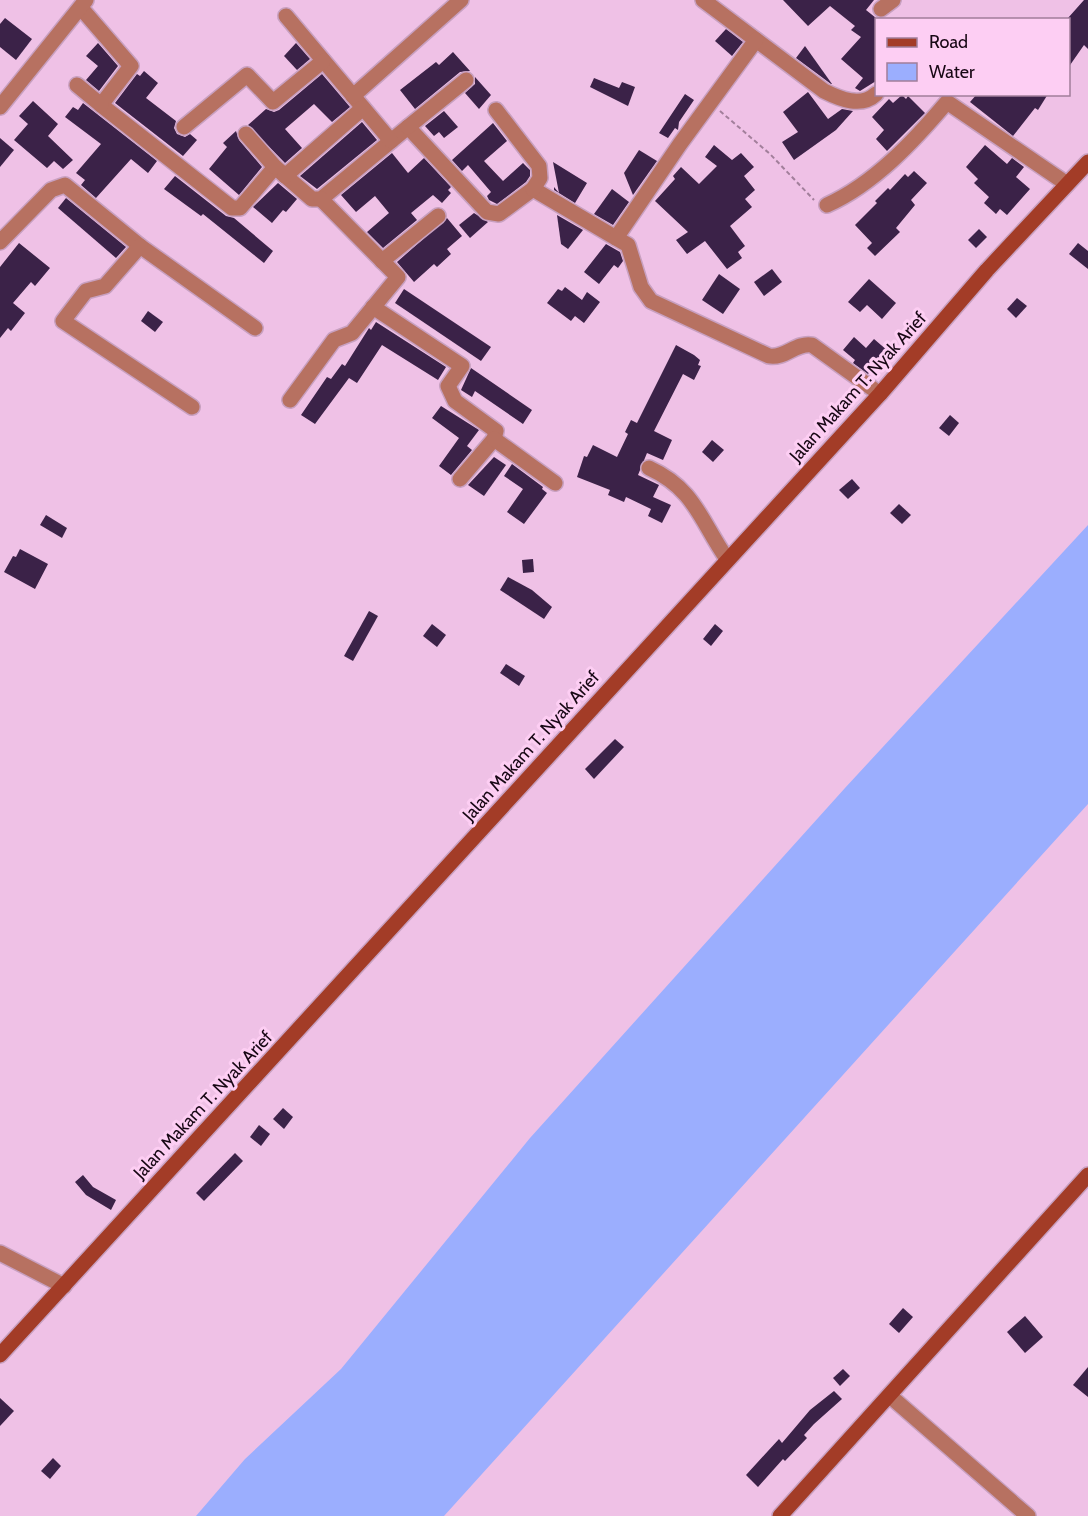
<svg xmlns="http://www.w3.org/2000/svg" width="1088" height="1516" font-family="Cabin,sans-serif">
  <rect width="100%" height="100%" fill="#efc1e6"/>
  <path fill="#9baefe" d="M1088 525V804L444 1516H196L245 1459 341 1369 530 1138 845 788Z"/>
  <g fill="#3b2248">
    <path d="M783 0H874L866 10 876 18V81L860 91 855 88 863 78 841 59 861 37 851 30 855 26 830 6 808 26Z"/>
    <path d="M1084 0H1088V49L1084 45 1068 68V18Z"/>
    <path d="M5 18 32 39 16 60 0 47V24Z"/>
    <path d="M726 29 743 42 732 56 715 41Z"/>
    <path d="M98 43 118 66 99 91 86 80 98 66 86 56Z"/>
    <path d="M296 43 310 59 297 70 284 56Z"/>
    <path d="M805 46 832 84H831L796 58Z"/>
    <path d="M453 52 470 71 460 72 415 109 400 90 436 62 439 65Z"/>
    <path d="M144 71 158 83 146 98 176 121 174 128 177 134 185 137 190 134 197 140 183 156 115 103 137 74 140 76Z"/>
    <path d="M322 74 350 107 332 122 314 104 285 129 302 148 285 163 248 125 266 109 274 112 279 110Z"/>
    <path d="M475 77 491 95 479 109 465 93 475 84Z"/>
    <path d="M594 78 619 88 622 82 635 87 628 106 590 87Z"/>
    <path d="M808 92 828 119 842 109 853 111 836 130 794 160 782 142 798 132 783 112Z"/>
    <path d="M685 94 694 100 679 122 678 130 675 128 668 138 659 133Z"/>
    <path d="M977 94H1048L1038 110 1035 108 1013 136 970 102Z"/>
    <path d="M902 95 906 99 908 96 925 113 887 151 876 139 884 130 872 117 889 99 893 103Z"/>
    <path d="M33 101 58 124 48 136 73 160 63 169 54 161 47 168 14 140 28 124 19 116Z"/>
    <path d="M83 103 157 161 148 173 131 159 96 198 81 185 85 180 76 173 101 144 65 117 73 107 78 110Z"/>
    <path d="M444 111 458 127 444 138 439 132 434 136 425 126Z"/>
    <path d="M362 122 377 140 317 189 300 176Z"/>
    <path d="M493 123 507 141 484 161 503 181 523 163 530 170V176L526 182 497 204 489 200 487 196 491 192 468 165 462 171 452 160Z"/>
    <path d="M236 131 239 140 262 167 239 195 209 169 227 147 223 143Z"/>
    <path d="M0 138 14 150 0 167Z"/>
    <path d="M714 145 732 160 741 153 754 167 744 176 755 190 745 199 752 207 730 226 745 246 738 252 742 258 727 269 705 241 687 254 676 240 688 232 655 201 675 179 673 176 681 167 699 184 717 166 705 157Z"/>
    <path d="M985 145 1007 164 1012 158 1024 167 1016 177 1030 189 1007 215 1000 209 996 214 984 203 989 197 974 183 978 179 966 167Z"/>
    <path d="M639 150 657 161 633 195 624 173Z"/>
    <path d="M392 153 408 173 424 158 451 187 448 190 451 193 442 203 433 195 411 213 417 220 383 248 367 232 389 213 375 196 356 212 341 195Z"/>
    <path d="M553 162 587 183 575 203 554 190V187L559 193Z"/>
    <path d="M914 171 927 183 911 200 915 205 896 228 900 232 875 256 867 248 872 243 855 225 877 203 875 201 888 188 890 190 905 174 908 177Z"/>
    <path d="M175 176 226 216 234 218 273 251 264 263 203 214 201 216 164 189Z"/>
    <path d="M278 183 297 199 286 212 283 210 272 223 253 207Z"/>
    <path d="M612 189 629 202 613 225 594 214Z"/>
    <path d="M66 198 126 247 116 258 58 208Z"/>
    <path d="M474 213 488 222 470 238 459 225Z"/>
    <path d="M557 215 583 230 568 249 561 244Z"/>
    <path d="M447 218 462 236 447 249 451 254 437 267 434 264 414 282 397 262Z"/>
    <path d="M979 229 987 237 976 248 968 240Z"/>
    <path d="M19 243 50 268 35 286 31 282 13 303 25 313 11 331 8 328 0 338V267Z"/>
    <path d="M1078 243 1088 251V269L1069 254Z"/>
    <path d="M606 244 620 252 623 261 618 268 614 265 599 284 584 272Z"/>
    <path d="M772 269 782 282 764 296 754 282Z"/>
    <path d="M719 274 740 289 723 314 702 300Z"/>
    <path d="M869 279 896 303 882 319 867 305 860 312 848 302Z"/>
    <path d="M565 287 582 300 587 292 600 302 584 323 575 316 571 321 547 303 558 289 562 291Z"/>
    <path d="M404 289 491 347 481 361 395 303Z"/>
    <path d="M1017 298 1027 306 1016 318 1007 309Z"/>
    <path d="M148 311 163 322 155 332 141 321Z"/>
    <path d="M376 322 446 367 438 380 382 345 357 383 349 378 315 424 301 415 327 377 331 379 342 364 345 366 369 328 371 330Z"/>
    <path d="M854 337 866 348 874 339 888 351 868 374 853 363 855 360 843 350Z"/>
    <path d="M676 345 694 355 700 360 698 365 701 366 694 380 683 374 654 431 672 440 663 460 647 453 638 475 659 485 653 497 671 505 662 523 648 516 651 509 626 497 624 502 608 495 610 490 577 477 584 456 587 457 593 445 617 457 628 434 625 432 631 420 637 423Z"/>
    <path d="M471 368 532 410 523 424 475 391 472 397 461 390Z"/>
    <path d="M441 406 479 430 467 446 472 450 451 475 439 466 459 438 432 418Z"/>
    <path d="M950 415 959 423 949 436 939 428Z"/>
    <path d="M712 440 724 450 713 462 702 452Z"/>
    <path d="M494 457 506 465 484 496 468 485Z"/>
    <path d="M512 464 543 487 542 489 547 493 524 524 507 512 523 489 504 476Z"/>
    <path d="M852 479 860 488 848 499 839 490Z"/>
    <path d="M899 504 911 515 902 524 890 513Z"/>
    <path d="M46 515 67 528 62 538 40 525Z"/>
    <path d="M20 549 48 564 35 589 4 572 13 556 16 557Z"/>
    <path d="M533 559 534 572 523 573 522 560Z"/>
    <path d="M508 577 532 590 552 607 544 619 500 590Z"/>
    <path d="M369 611 378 616 353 661 344 656Z"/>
    <path d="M432 624 446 635 437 647 423 636Z"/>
    <path d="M715 624 723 631 711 646 703 639Z"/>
    <path d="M506 664 525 676 519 686 500 673Z"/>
    <path d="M615 739 624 747 594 779 585 769Z"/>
    <path d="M283 1108 293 1117 284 1129 273 1119Z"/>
    <path d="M259 1125 270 1134 261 1146 250 1137Z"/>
    <path d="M235 1153 243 1161 204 1201 196 1193Z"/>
    <path d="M83 1175 93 1187 116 1200 111 1210 86 1195 75 1182Z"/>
    <path d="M903 1308 913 1317 899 1333 889 1324Z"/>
    <path d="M1025 1316 1043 1337 1025 1353 1007 1332Z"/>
    <path d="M1088 1367V1397L1073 1385Z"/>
    <path d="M843 1369 850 1376 840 1386 833 1378Z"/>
    <path d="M834 1391 842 1399 814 1424 804 1435 807 1438 785 1461 783 1459 758 1487 746 1475 779 1439 782 1443 810 1410Z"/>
    <path d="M0 1398 14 1411 0 1426Z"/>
    <path d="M53 1458 61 1466 50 1479 41 1471Z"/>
  </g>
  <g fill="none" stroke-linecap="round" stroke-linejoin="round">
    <g stroke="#c8a0c0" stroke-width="18">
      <g id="street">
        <path d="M703 0 824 91C840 99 861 108 876 94"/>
        <path d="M81 8 131 66 101 105 232 208H240L275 167 312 199H321L408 127 487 212 499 214 533 189 616 238"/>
        <path d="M881 9 893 0"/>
        <path d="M286 16 391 141"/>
        <path d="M756 40 680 144 616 238 628 245 641 287 651 301 769 356C785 359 796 342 812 345L880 394"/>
        <path d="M77 85 101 105"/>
        <path d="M353 96 461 0"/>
        <path d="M0 107 86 0"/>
        <path d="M496 110 539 166 540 178 533 189"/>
        <path d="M184 127 247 75 273 102 323 61"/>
        <path d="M408 127 466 80"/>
        <path d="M246 134 275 167"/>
        <path d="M285 176 363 108"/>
        <path d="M827 205C874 184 914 141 947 102L1067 184"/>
        <path d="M0 242 51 190 65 185 140 246 255 328"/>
        <path d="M140 246 105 286 86 291 63 321 192 407"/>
        <path d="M382 261 438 216"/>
        <path d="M373 307 462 366 448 386 455 401 496 431 494 439 460 479"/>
        <path d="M290 400 334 340 352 333 398 277 321 199"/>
        <path d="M494 439 555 483"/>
        <path d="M649 468C695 489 700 520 727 559"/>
        <path d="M0 1253 64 1286"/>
        <path d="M890 1396 1028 1516"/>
      </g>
    </g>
    <g stroke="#c8a0c0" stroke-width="18">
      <g id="secondary">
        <path d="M0 1355 880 394 987 270 1088 162"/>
        <path d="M780 1516 1088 1175"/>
      </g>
    </g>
    <path stroke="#a27f9b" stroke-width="2" stroke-dasharray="4.5 3" stroke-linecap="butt" d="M720 111 770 154 814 200"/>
    <use href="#street" stroke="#b77161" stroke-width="15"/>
    <use href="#secondary" stroke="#a33c27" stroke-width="15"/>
  </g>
  <g text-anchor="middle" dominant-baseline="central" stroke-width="6" stroke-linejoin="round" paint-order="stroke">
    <g font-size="18" fill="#170714" stroke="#fdcef3">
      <text transform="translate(858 387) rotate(-48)">Jalan Makam T. Nyak Arief</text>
      <text transform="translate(531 746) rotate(-48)">Jalan Makam T. Nyak Arief</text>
      <text transform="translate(203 1105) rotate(-47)">Jalan Makam T. Nyak Arief</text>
    </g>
  </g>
  <rect x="875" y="18" width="195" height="78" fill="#fdcef3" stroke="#a17e9a" stroke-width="1.5"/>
  <rect x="887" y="38" width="30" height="9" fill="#a33c27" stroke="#a17e9a" stroke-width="1.5"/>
  <text x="929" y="48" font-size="18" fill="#170714">Road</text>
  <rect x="887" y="63" width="30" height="18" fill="#9baefe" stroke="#a17e9a" stroke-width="1.5"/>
  <text x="929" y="78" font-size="18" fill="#170714">Water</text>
</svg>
